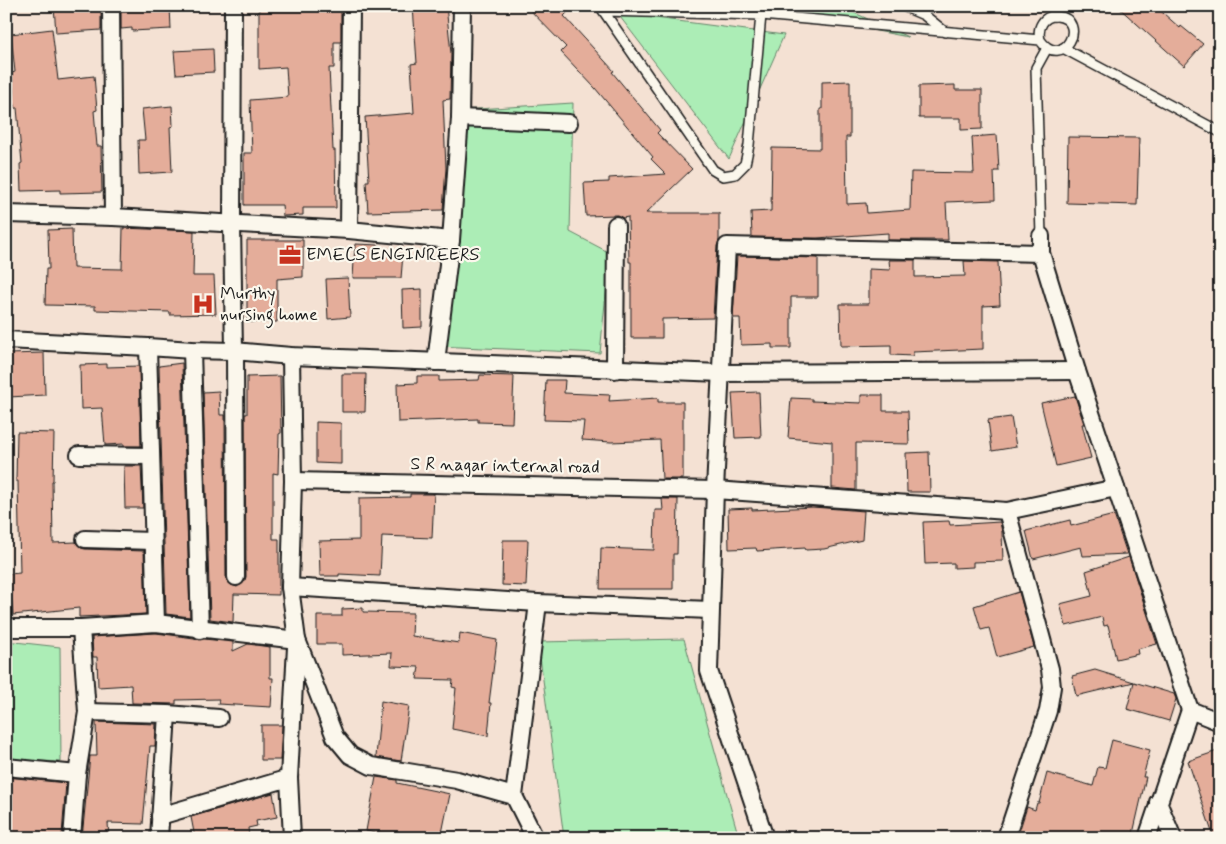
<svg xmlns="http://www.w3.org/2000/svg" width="1226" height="844" font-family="Mynerve,sans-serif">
  <rect width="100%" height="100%" fill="#f4e1d3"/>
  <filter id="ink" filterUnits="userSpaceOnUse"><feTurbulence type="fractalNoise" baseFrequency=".02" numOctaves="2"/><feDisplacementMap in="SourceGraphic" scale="10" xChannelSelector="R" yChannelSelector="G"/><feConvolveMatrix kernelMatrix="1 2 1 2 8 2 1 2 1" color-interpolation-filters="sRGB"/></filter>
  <g filter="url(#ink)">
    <g fill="#acedb6" stroke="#648469">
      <path d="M747 6H839L908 37Z"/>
      <path d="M617 13 784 35 729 159Z"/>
      <path d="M573 103 570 232 610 253 600 353 436 346 461 110Z"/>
      <path d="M684 639 739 838H564L538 642Z"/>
      <path d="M6 641 60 647 61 762 6 759Z"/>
    </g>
    <g fill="#e4ad9a" stroke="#1c1c1c">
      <path d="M54 6H101V30L56 33Z"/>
      <path d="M121 6H170L171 29 132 31V28L121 29Z"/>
      <path d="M259 6H341V42H334V68H329L333 150H335L336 208H303V215L283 216 282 205H244V153H252L250 100 288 97 286 67 259 69Z"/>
      <path d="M413 6H446L451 53 450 99 443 100 446 168 443 210 368 212 366 181H369L365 117 414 113 411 64 417 63Z"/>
      <path d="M526 6H574L564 16 614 71 612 72 660 130 657 133 692 169 646 213H719V240L717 246 713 318 662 319V338H631V262H629L628 217 623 218 617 215 586 216 584 183 609 182V178L666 174 651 159 653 157 595 88 561 52 566 47Z"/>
      <path d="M1117 6H1155L1180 28 1181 26 1203 44 1184 66Z"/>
      <path d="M52 29 58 80 94 76 97 110 94 111 97 146H101L102 192 60 193V190L21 191 20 164 22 163 17 108H15L12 73 15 72 11 34Z"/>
      <path d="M213 49 214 72 176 74 174 51Z"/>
      <path d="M850 81V137H846L847 204 866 203 867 213 910 210 911 172 974 173 972 137 997 135 999 171H994L995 200 946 202 948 240H888V233L817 238 752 237 751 212 771 211 772 148 820 149V109H822V82Z"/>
      <path d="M955 85V90H982V129L961 130V118H919V86Z"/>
      <path d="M172 106 173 126 170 127 172 172 139 174 138 140H145L142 109Z"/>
      <path d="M1068 137 1139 138 1137 205 1067 203Z"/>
      <path d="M123 228 194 231 193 276H214L216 314 170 315V312L95 310V306L45 305 46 269H49L48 230 72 229 73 268 122 269Z"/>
      <path d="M247 240H303V277L277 279V322H247Z"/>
      <path d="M355 244 379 245V253L403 254 401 278H353Z"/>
      <path d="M737 256 818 258V297H791V348H772V344L741 345 740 318H733Z"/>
      <path d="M889 260H915V277L965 276 964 261 998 262 1000 305 983 306V349L913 352V356L891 355V345L841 346 840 304H869V269L890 270Z"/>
      <path d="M348 278 350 317 328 319 326 279Z"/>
      <path d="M422 289V327L403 328 402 290Z"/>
      <path d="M44 353 45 395 9 397 8 354Z"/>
      <path d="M182 363 190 617 166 614 159 366Z"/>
      <path d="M107 364V367L139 366 141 446H124V444L105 445 102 408 81 409 80 365Z"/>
      <path d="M342 374H366L365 412H342Z"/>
      <path d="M480 375 514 376 512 423 478 422V419L398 422 397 384 417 383V376H439V381L479 380Z"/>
      <path d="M280 376 281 433 279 434 278 474 273 473V539H279V595L234 594 233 622 210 619 203 392 219 391 220 415H225L226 577 231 585 237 587 244 582 246 577 245 414H247V377Z"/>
      <path d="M546 380H565L564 393 610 395 609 401 658 398V402H683V479H662L660 440 611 442 582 440 584 421 544 420Z"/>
      <path d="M759 392 761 437 735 438 732 393Z"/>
      <path d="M861 395H883V411H908L909 444 856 443V490L832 488V442L788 438 791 398 812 399V401L861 403Z"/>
      <path d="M1075 396 1084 424H1082L1091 458 1056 466 1041 403Z"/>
      <path d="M1011 417 1016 447 992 451 988 420Z"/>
      <path d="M316 422 341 423V464L316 463Z"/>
      <path d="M17 432 54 433 53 481H52L53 543 76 542 81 548 85 549 144 551 146 614 79 617V608L13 615 9 574 20 573 18 481H16Z"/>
      <path d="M929 452 930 492H907L906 453Z"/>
      <path d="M124 466H141L143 508H125Z"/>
      <path d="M410 494H434L432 538 382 536 380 576 339 574V576H320L319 541 359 540V498L410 497Z"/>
      <path d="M662 499H678L677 554H673V589H600L601 548 654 550 655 510H663Z"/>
      <path d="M813 507 864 511 862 540 824 549 806 550 805 548 757 551 756 548 729 549 728 509 752 508V510Z"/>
      <path d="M1114 515 1127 554 1083 556 1081 547 1033 559 1026 531 1070 520 1071 526Z"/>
      <path d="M949 521 950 525 1000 522 1002 532 1003 561 973 562V567L954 568V563L925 564 923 522Z"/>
      <path d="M503 540H528L526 586 502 585Z"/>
      <path d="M1129 557 1157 644 1137 649 1138 654 1116 659 1108 625 1104 626 1102 617 1066 626 1060 604 1092 596 1086 571Z"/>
      <path d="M1019 592 1034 647 997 657 989 628 981 630 974 606Z"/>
      <path d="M363 608V612L413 613 412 636 459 643 460 633 497 640 489 703H491L488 736 452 729 456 688 452 687 453 680 417 679 419 667 391 666 392 653 342 655V644H317V616H342V609Z"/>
      <path d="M156 633 194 638 200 640 204 639 233 642V651L248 644 270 647V678H273L271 707 218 704 219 699 176 700V704L132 703 131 685 98 687 97 657H93L92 637Z"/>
      <path d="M1095 670 1134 682 1076 696 1072 676Z"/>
      <path d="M1134 682 1174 694 1176 699 1169 721 1127 709Z"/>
      <path d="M381 701 409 706 401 761 376 757Z"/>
      <path d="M96 722 156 724 155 746H150L143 824 108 823 109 838H82L90 756H97Z"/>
      <path d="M261 725H282L280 760H261Z"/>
      <path d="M1112 740 1150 750 1143 777H1146L1132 838H1017L1027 807 1035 810 1037 803H1039L1047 773 1093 786 1098 767 1105 768Z"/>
      <path d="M1220 750V838H1214L1188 761Z"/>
      <path d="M6 777 66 783 62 835H6Z"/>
      <path d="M376 777 397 780V783L450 794 441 838H402L366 831Z"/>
      <path d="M273 793 277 817 256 821 257 826 248 828 249 836 241 838H195L191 817Z"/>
    </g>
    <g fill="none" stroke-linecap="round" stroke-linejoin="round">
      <g stroke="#1c1c1c" stroke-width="12">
        <g id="service">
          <path d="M600 6 713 170 723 176 735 174 745 164 749 145 761 15 604 11"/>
          <path d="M903 6 924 15 945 32"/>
          <path d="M1051 6 1055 16"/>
          <path d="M761 15 1040 40C1063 72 1090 20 1057 16 1043 15 1037 28 1040 40"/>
          <path d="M1063 48 1220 132"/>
          <path d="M1041 236 1036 68 1047 48"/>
        </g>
      </g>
      <g stroke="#1c1c1c" stroke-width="20">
        <g id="minor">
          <path d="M233 6 232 224 234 351"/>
          <path d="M460 118 569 123"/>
          <path d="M6 214 113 217 111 6"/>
          <path d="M113 217 349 230 451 240"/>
          <path d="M349 230 351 6"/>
          <path d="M1041 236V253L1077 371 1190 710 1147 838"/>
          <path d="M6 340 148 347 192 350 234 351 291 356 721 373 1077 371"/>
          <path d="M148 347 156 623"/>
          <path d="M192 350 200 630"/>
          <path d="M235 351 236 577"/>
          <path d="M291 356 293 481 290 587 538 603 710 610"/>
          <path d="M436 362 451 240 460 118 462 6"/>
          <path d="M615 370 616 225"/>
          <path d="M79 455 151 456"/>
          <path d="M293 481 715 490 1007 511 1116 488"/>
          <path d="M85 539 153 541"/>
          <path d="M6 628H81L156 623 297 640 290 587"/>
          <path d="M81 628 87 712"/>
          <path d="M297 640 335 737 350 755 371 766 457 780 514 796 535 838"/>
          <path d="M1190 710 1220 722"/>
          <path d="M167 714 219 718"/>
          <path d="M6 767 77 774"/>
          <path d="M289 778 292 838"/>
          <path d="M514 796 538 603"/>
          <path d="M1158 802 1173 838"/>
          <path d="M160 816 289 778 296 647"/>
          <path d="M72 838 77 774 87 712 167 714 159 838"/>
          <path d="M765 838 709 671 715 490 727 246 1041 253"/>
          <path d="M1006 838 1048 711 1052 687 1050 669 1007 511"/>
        </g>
      </g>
      <use href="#service" stroke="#fbf7ec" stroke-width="9"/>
      <use href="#minor" stroke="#fbf7ec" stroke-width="16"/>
    </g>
  </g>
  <defs>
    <g id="office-bare" transform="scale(1.725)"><path d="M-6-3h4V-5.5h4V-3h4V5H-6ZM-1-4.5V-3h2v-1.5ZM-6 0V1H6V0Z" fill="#c8321e" stroke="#fbf7ec" stroke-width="2.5" paint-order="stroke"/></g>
    <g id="hospital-bare" transform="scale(1.725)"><path d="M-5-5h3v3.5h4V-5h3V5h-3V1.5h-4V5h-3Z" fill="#c8321e" stroke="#fbf7ec" stroke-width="2.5" paint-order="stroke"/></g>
  </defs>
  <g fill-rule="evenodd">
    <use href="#office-bare" x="290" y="255"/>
    <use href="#hospital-bare" x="203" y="304"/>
  </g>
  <g text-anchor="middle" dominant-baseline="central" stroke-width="4.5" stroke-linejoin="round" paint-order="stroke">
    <g font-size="18" fill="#1c1c1c" stroke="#fbf7ec" text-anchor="start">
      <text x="306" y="255">EMECS ENGINREERS</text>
      <text x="220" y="294">Murthy<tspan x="220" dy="21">nursing home</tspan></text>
    </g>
    <g font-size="18" fill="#1c1c1c" stroke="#fbf7ec">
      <text transform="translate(505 466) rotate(1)">S R nagar internal road</text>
    </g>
  </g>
  <rect width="1226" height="844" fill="none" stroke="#fbf7ec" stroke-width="25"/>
  <rect x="12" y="12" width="1201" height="819" fill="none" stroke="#1c1c1c" stroke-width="2" filter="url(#ink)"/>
</svg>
